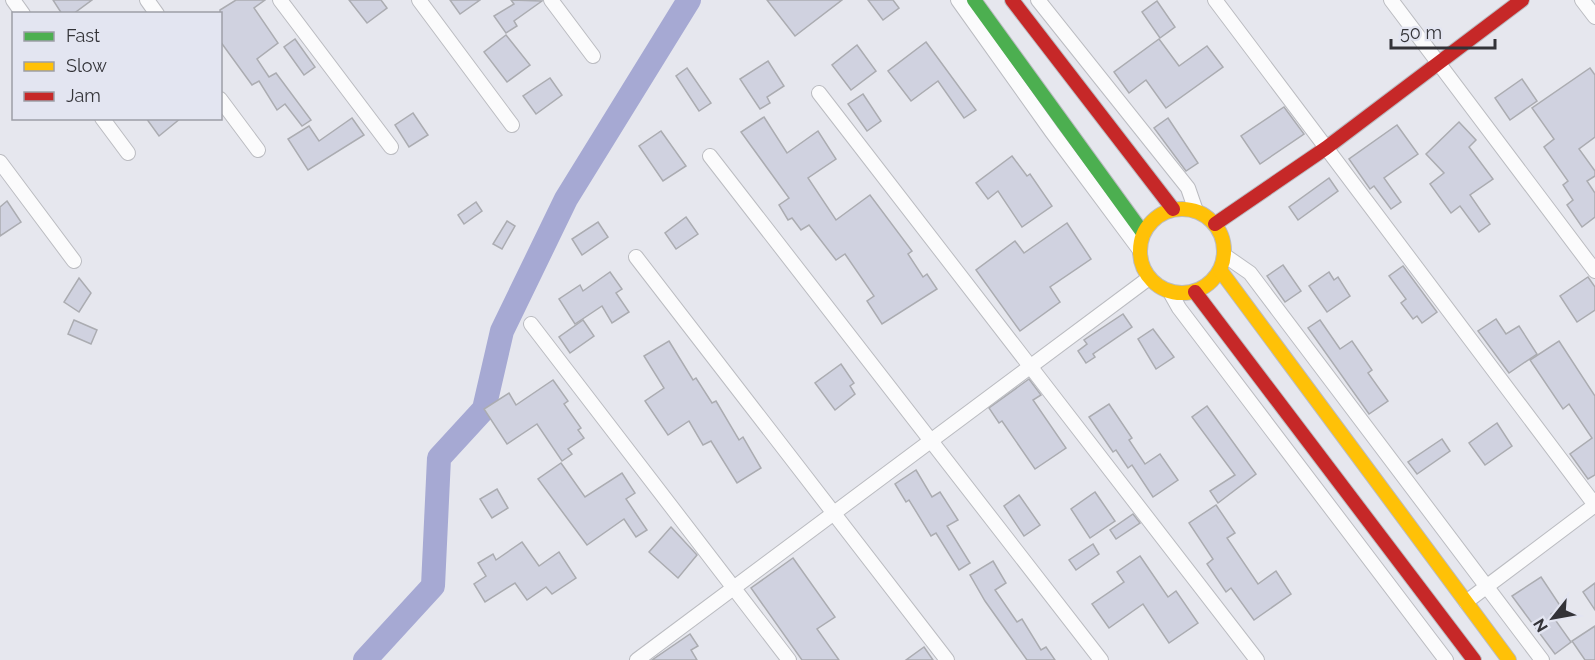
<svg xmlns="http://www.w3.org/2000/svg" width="1595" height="660" font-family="Raleway,sans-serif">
  <rect width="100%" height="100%" fill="#e6e7ee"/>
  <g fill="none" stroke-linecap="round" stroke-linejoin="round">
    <path stroke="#a6a9d3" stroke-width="24" d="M365 660 433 586 439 458 484 409 502 331 566 199 689 0"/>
  </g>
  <g fill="#d0d2e0" stroke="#abacb1" stroke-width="1.5">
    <path d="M53 0H92L73 14H62Z"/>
    <path d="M236 0H265L254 8 278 43 257 59 269 77 276 73 311 120 302 126 285 104 277 110 259 81 252 85 220 41V10Z"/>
    <path d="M349 0H381L387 8 367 23Z"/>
    <path d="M450 0H480L460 14Z"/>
    <path d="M511 0 542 1 514 21 517 26 506 33 494 16 514 4Z"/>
    <path d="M767 0H842L795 36Z"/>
    <path d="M868 0H893L899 8 883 20Z"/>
    <path d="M1157 1 1175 27 1160 38 1142 12Z"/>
    <path d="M506 35 530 65 507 82 484 52Z"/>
    <path d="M295 39 315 67 304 75 284 47Z"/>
    <path d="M1159 39 1179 66 1207 46 1223 67 1166 108 1146 80 1129 93 1114 72Z"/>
    <path d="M926 42 976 110 964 118 938 81 911 101 888 71Z"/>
    <path d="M857 45 876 71 851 90 832 65Z"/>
    <path d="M768 61 784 86 767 97 770 103 760 109 740 79Z"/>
    <path d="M687 68 711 103 699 111 676 76Z"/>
    <path d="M1590 68 1595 75V137L1579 149 1595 171V176L1587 181 1595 193V217L1582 227 1567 205 1573 200 1563 185 1568 181 1544 147 1554 139 1532 108Z"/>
    <path d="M550 78 562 95 536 114 523 96Z"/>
    <path d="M1522 79 1537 101 1510 120 1495 98Z"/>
    <path d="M863 94 881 121 867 131 848 104Z"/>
    <path d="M1284 107 1304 134 1260 164 1241 136Z"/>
    <path d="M413 113 428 135 409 147 395 125Z"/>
    <path d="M764 117 787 153 818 131 836 159 808 178 836 220 870 195 912 251 908 254 923 277 927 274 937 289 882 324 867 301 874 296 845 254 836 260 809 225 801 230 792 218 788 220 779 205 789 198 741 132Z"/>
    <path d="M146 118H181L159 136Z"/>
    <path d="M352 118 364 135 308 170 288 139 309 126 319 141Z"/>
    <path d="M1168 118 1198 163 1186 171 1154 128Z"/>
    <path d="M1459 122 1476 140 1469 147 1493 179 1470 195 1490 224 1479 232 1460 206 1451 213 1430 184 1444 173 1426 154Z"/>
    <path d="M1397 125 1418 154 1384 178 1401 202 1391 209 1374 186 1370 189 1349 159Z"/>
    <path d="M661 131 686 166 663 181 639 146Z"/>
    <path d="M1012 156 1027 176 1030 174 1052 206 1022 227 998 191 988 199 976 183Z"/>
    <path d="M1329 178 1338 191 1298 220 1289 207Z"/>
    <path d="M7 201 21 222 0 236V207Z"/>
    <path d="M476 202 482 211 464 224 458 215Z"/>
    <path d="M686 217 698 234 676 249 665 233Z"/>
    <path d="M507 221 515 226 502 249 493 244Z"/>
    <path d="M598 222 608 237 582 255 572 239Z"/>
    <path d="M1067 223 1091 259 1050 287 1060 302 1020 331 976 270 1015 241 1024 253Z"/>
    <path d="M1283 265 1301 291 1285 302 1267 276Z"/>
    <path d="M1403 266 1437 312 1422 323 1417 316 1413 319 1401 303 1406 299 1389 276Z"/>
    <path d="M610 272 622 289 616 293 629 312 612 323 602 306 575 324 559 299 580 285 583 291Z"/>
    <path d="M1329 272 1334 280 1338 277 1350 296 1327 312 1309 286Z"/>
    <path d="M1588 277 1595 287V310L1577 322 1560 296Z"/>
    <path d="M79 278 91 293 79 312 64 302Z"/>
    <path d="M1123 314 1132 327 1093 354 1095 357 1086 363 1078 351 1087 344 1084 340Z"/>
    <path d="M1496 319 1506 334 1519 326 1537 354 1509 373 1478 331Z"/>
    <path d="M74 320 97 330 91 344 68 334Z"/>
    <path d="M583 320 594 336 570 353 559 337Z"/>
    <path d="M1320 320 1340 349 1352 341 1372 370 1368 373 1388 401 1369 414 1308 328Z"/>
    <path d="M1153 329 1174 357 1156 369 1138 339Z"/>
    <path d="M669 341 693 380 696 378 712 403 716 401 739 440 743 437 761 468 737 483 711 441 703 445 689 421 668 435 645 401 664 388 644 356Z"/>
    <path d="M1559 341 1595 396V475L1588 479 1570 454 1592 438 1569 404 1563 409 1530 360Z"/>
    <path d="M841 364 854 383 850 386 855 394 835 410 815 383Z"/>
    <path d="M1029 379 1041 395 1033 400 1066 448 1035 469 1002 421 999 423 989 408Z"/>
    <path d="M553 380 568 401 564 404 581 428 578 430 584 438 568 449 572 454 562 461 537 424 507 444 484 409 509 393 516 405Z"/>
    <path d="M1109 404 1132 438 1129 440 1145 464 1160 454 1178 480 1153 497 1132 465 1128 468 1116 450 1113 452 1089 417Z"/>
    <path d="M1207 406 1256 474 1218 503 1210 491 1235 475 1192 417Z"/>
    <path d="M1497 423 1512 446 1485 465 1469 443Z"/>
    <path d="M1442 439 1450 451 1417 474 1408 462Z"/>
    <path d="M561 463 585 497 622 473 635 493 626 499 647 530 636 537 624 519 587 545 538 479Z"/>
    <path d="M916 470 932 497 940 492 958 520 947 526 970 563 959 570 936 533 931 536 909 500 906 502 895 484Z"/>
    <path d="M497 489 508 508 492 518 480 499Z"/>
    <path d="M1095 492 1115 521 1090 538 1071 509Z"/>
    <path d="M1019 495 1040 525 1024 536 1004 506Z"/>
    <path d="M1216 505 1235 533 1227 538 1258 584 1276 571 1291 594 1254 620 1231 588 1226 592 1207 564 1213 559 1189 523Z"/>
    <path d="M1133 514 1140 523 1116 539 1110 530Z"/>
    <path d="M671 527 697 555 678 578 649 552Z"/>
    <path d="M522 542 539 566 559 552 576 578 552 594 546 587 527 600 515 583 485 602 474 584 486 576 478 563 493 554 496 560Z"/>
    <path d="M1093 544 1099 554 1076 570 1069 560Z"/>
    <path d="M1140 556 1168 597 1176 591 1198 623 1169 643 1143 604 1109 628 1092 604 1124 582 1117 572Z"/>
    <path d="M793 558 835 617 817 629 839 660H802L751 588Z"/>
    <path d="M993 561 1006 583 995 590 1017 622 1022 619 1041 650 1046 647 1055 660H1027L985 601 970 575Z"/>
    <path d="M1541 577 1561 607 1551 614 1571 642 1555 654 1512 596Z"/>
    <path d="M1595 583V610L1583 592Z"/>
    <path d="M1595 626V660H1585L1572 641Z"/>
    <path d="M690 634 698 646 691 650 697 660H652Z"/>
    <path d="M924 647 933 660H906Z"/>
  </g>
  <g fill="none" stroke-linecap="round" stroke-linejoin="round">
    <g stroke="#bbbcc1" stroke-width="16">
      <g id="street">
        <path d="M13 0 23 14"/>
        <path d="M147 0 157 14"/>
        <path d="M280 0 391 147"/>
        <path d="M419 0 512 125"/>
        <path d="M551 0 593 56"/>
        <path d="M958 0 1052 132 1139 249"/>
        <path d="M1038 0 1188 188 1196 211"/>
        <path d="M1215 0 1595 505"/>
        <path d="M1391 0 1595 271"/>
        <path d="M1582 0 1595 17"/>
        <path d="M819 93 1257 660"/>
        <path d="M220 99 258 150"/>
        <path d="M102 118 128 153"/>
        <path d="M710 156 1101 660"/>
        <path d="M0 162 74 261"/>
        <path d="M1224 255 1250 273 1542 660"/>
        <path d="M636 257 947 660"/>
        <path d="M1170 292 1179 308 1446 660"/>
        <path d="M531 324 789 660"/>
        <path d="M1466 602 1595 505"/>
        <path d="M637 660 1149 278"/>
      </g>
    </g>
    <g stroke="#bbbcc1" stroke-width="16">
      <path id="fast" d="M974 0 1143 233"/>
    </g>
    <g stroke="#bbbcc1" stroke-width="16">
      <g id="slow">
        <circle cx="1182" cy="251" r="42"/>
        <path d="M1220 270 1509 660"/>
      </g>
    </g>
    <g stroke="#bbbcc1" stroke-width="16">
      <g id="jam">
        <path d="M1012 0 1173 209"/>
        <path d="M1215 224 1326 148 1522 0"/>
        <path d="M1195 292 1474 660"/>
      </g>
    </g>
    <use href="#street" stroke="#fbfbfc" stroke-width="14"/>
    <use href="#fast" stroke="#4caf50" stroke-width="14"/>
    <use href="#slow" stroke="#ffc107" stroke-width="14"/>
    <use href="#jam" stroke="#c62828" stroke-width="14"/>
  </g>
  <rect x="12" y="12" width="210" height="108" fill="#e3e5f1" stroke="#9d9ea7" stroke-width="1.5"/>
  <rect x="24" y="32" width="30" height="9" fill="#4caf50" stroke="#9d9ea7" stroke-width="1.5"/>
  <text x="66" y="42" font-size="18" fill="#333338">Fast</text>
  <rect x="24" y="62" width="30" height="9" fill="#ffc107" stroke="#9d9ea7" stroke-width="1.5"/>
  <text x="66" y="72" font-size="18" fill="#333338">Slow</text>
  <rect x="24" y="92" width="30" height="9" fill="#c62828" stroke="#9d9ea7" stroke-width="1.5"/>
  <text x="66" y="102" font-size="18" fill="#333338">Jam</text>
  <g transform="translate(1553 618) rotate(239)" stroke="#e3e5f1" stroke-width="4.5" paint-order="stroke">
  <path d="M0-4.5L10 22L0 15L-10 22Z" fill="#333338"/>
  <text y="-9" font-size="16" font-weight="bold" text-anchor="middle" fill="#333338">N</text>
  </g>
  <path d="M1391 39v9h104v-9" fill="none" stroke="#333338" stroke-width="3"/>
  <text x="1400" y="39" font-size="18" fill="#333338" stroke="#e3e5f1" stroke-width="4.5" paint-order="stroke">50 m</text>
</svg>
